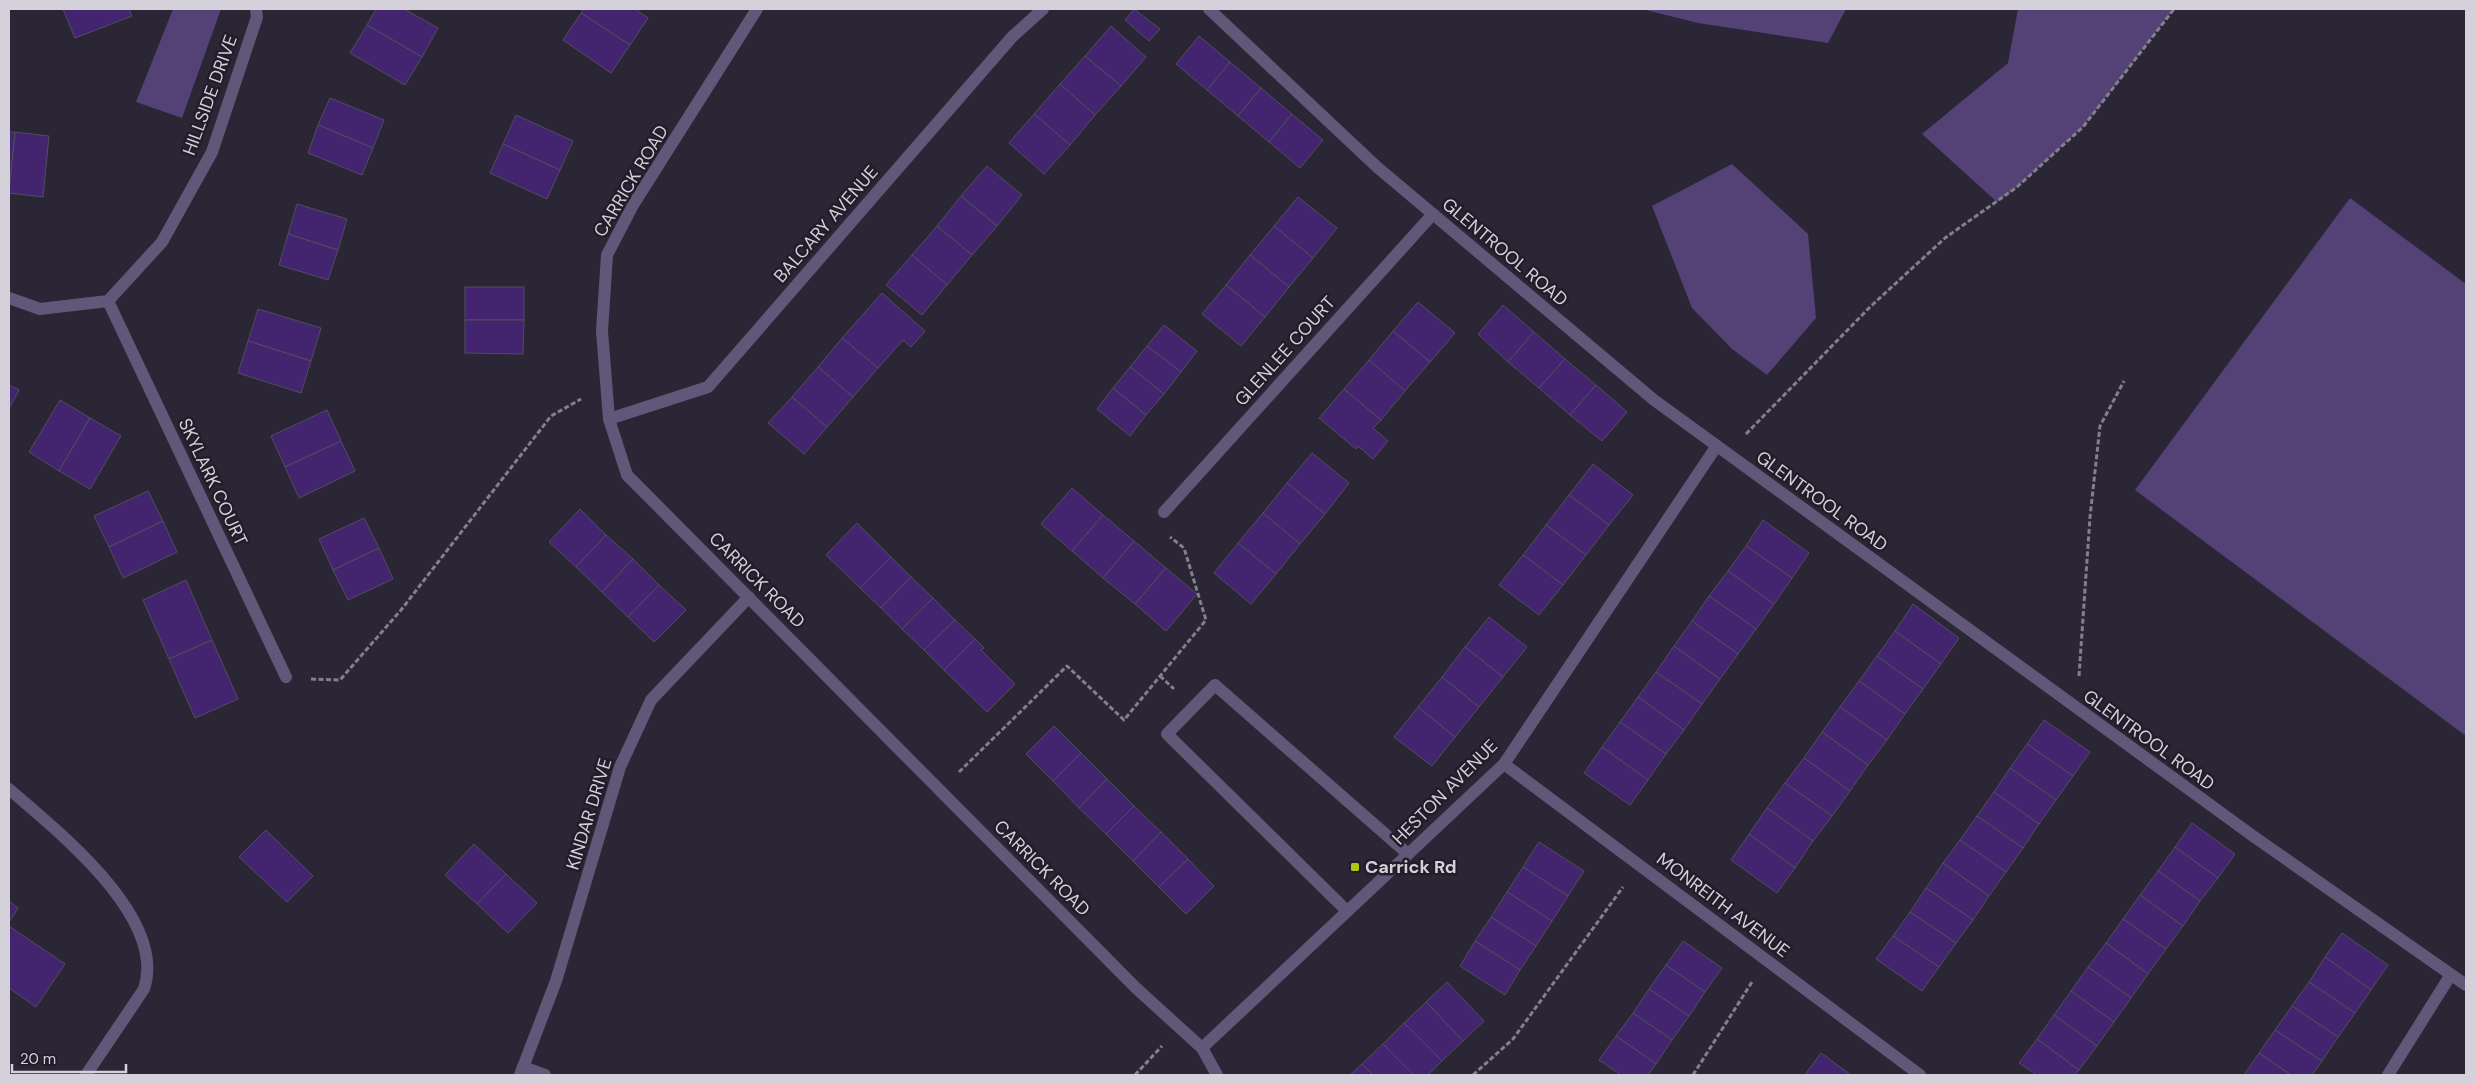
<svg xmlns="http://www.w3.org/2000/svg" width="2475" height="1084" font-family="'DM Sans',sans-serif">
  <rect width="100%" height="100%" fill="#2b2635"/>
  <g fill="#544176">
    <path d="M173 9H221L182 118 136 102Z"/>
    <path d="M1642 9H1846L1828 43 1698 23Z"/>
    <path d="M2018 9H2174L2083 127 2017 187 1997 202 1922 134 2008 63Z"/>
    <path d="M1732 164 1808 234 1816 318 1767 375 1732 349 1692 308 1652 206Z"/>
    <path d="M2350 198 2466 284V736L2135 490Z"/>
  </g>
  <g fill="#42256e" stroke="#524d5d">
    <path d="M63 9H129L132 16 75 38Z"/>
    <path d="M376 9H404L438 28 422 57 367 25Z"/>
    <path d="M584 9H635L648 18 630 45 581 13Z"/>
    <path d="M1134 9 1160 29 1149 41 1125 20Z"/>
    <path d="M581 13 630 45 611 73 563 40Z"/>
    <path d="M367 25 422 57 405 85 350 53Z"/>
    <path d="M1111 26 1146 57 1121 86 1085 56Z"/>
    <path d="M1199 36 1230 62 1207 90 1176 64Z"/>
    <path d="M1085 56 1121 86 1095 115 1060 84Z"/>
    <path d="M1230 62 1261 88 1238 116 1207 90Z"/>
    <path d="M1060 84 1095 115 1070 145 1034 114Z"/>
    <path d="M1261 88 1292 114 1269 142 1238 116Z"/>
    <path d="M330 98 384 120 373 148 318 125Z"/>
    <path d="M1034 114 1070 145 1044 174 1009 143Z"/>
    <path d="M1292 114 1323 140 1300 168 1269 142Z"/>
    <path d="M516 115 573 141 560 170 503 144Z"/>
    <path d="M318 125 373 148 362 175 308 153Z"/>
    <path d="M9 132H15L9 193Z"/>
    <path d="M15 132 49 136 43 197 9 193Z"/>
    <path d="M503 144 560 170 547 199 490 173Z"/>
    <path d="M987 166 1022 195 997 226 961 196Z"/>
    <path d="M961 196 997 226 972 255 937 226Z"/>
    <path d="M1298 197 1337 228 1313 258 1274 226Z"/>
    <path d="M297 204 347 219 338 250 288 234Z"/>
    <path d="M937 226 972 255 947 285 912 255Z"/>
    <path d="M1274 226 1313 258 1289 287 1250 255Z"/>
    <path d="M288 234 338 250 328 280 279 265Z"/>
    <path d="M912 255 947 285 922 315 886 285Z"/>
    <path d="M1250 255 1289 287 1265 317 1226 285Z"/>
    <path d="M1226 285 1265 317 1241 346 1202 314Z"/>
    <rect x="465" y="287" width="59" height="33"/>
    <path d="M882 293 925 331 911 347 903 340 878 368 842 338Z"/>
    <path d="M1418 302 1455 333 1430 362 1393 331Z"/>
    <path d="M1503 305 1534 332 1508 362 1478 334Z"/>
    <path d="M258 309 321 328 311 361 248 341Z"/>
    <path d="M465 320H524L523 354 465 353Z"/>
    <path d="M1164 325 1197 351 1181 372 1147 346Z"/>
    <path d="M1393 331 1430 362 1405 391 1369 360Z"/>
    <path d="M1534 332 1565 359 1539 388 1508 362Z"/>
    <path d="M842 338 878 368 853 397 818 367Z"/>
    <path d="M248 341 311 361 301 393 238 373Z"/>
    <path d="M1147 346 1181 372 1164 394 1130 367Z"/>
    <path d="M1565 359 1596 385 1570 415 1539 388Z"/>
    <path d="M1369 360 1405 391 1381 420 1344 389Z"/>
    <path d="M818 367 853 397 827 427 792 397Z"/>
    <path d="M1130 367 1164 394 1146 415 1113 388Z"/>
    <path d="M9 385 19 390 9 409Z"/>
    <path d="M1596 385 1627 412 1602 441 1570 415Z"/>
    <path d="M1113 388 1146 415 1130 436 1097 409Z"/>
    <path d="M1344 389 1381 420 1373 428 1388 441 1373 459 1358 446 1356 449 1319 418Z"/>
    <path d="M792 397 827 427 804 454 768 423Z"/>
    <path d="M60 400 90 418 59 471 29 452Z"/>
    <path d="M327 410 341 441 285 467 271 436Z"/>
    <path d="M90 418 121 436 90 489 59 471Z"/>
    <path d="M341 441 355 471 299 498 285 467Z"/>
    <path d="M1312 453 1349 483 1325 514 1287 483Z"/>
    <path d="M1593 464 1633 495 1609 525 1569 495Z"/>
    <path d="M1287 483 1325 514 1300 544 1263 513Z"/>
    <path d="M1072 488 1103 515 1072 551 1041 524Z"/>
    <path d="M148 491 163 521 109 547 94 516Z"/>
    <path d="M1569 495 1609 525 1586 555 1546 525Z"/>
    <path d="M580 509 606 535 576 567 549 542Z"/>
    <path d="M1263 513 1300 544 1276 574 1238 543Z"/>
    <path d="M1103 515 1134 541 1103 578 1072 551Z"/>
    <path d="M364 518 379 548 333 570 319 539Z"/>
    <path d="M1763 520 1809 553 1792 578 1746 546Z"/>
    <path d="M163 521 177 552 123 578 109 547Z"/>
    <path d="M857 523 891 557 860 588 826 555Z"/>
    <path d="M1546 525 1586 555 1563 585 1523 555Z"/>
    <path d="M606 535 633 559 602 592 576 567Z"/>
    <path d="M1134 541 1166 568 1135 604 1103 578Z"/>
    <path d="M1238 543 1276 574 1251 604 1214 573Z"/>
    <path d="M1746 546 1792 578 1774 604 1728 571Z"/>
    <path d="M379 548 393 579 348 600 333 570Z"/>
    <path d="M1523 555 1563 585 1539 615 1499 585Z"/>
    <path d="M891 557 911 577 881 608 860 588Z"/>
    <path d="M633 559 659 585 628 617 602 592Z"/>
    <path d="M1166 568 1197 594 1166 631 1135 604Z"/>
    <path d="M1728 571 1774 604 1756 629 1709 596Z"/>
    <path d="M911 577 933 598 902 629 881 608Z"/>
    <path d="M186 580 212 640 169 659 143 600Z"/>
    <path d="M659 585 686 610 654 642 628 617Z"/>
    <path d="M1709 596 1756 629 1738 654 1692 621Z"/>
    <path d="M933 598 955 620 924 650 902 629Z"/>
    <path d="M1913 604 1959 638 1941 664 1895 631Z"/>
    <path d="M1489 617 1527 647 1503 677 1465 647Z"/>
    <path d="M955 620 975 639 944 670 924 650Z"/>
    <path d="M1692 621 1738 654 1720 679 1674 646Z"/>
    <path d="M1895 631 1941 664 1923 689 1877 656Z"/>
    <path d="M975 639 984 648 981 650 1015 684 987 712 944 670Z"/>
    <path d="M212 640 238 699 195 718 169 659Z"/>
    <path d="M1674 646 1720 679 1702 704 1656 672Z"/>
    <path d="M1465 647 1503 677 1479 707 1442 677Z"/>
    <path d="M1877 656 1923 689 1905 714 1859 681Z"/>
    <path d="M1656 672 1702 704 1684 730 1638 697Z"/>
    <path d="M1442 677 1479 707 1455 737 1418 707Z"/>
    <path d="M1859 681 1905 714 1887 740 1840 707Z"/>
    <path d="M1638 697 1684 730 1666 754 1620 722Z"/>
    <path d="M1418 707 1455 737 1432 766 1394 737Z"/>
    <path d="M1840 707 1887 740 1868 765 1822 732Z"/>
    <path d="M2044 720 2090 752 2073 776 2027 744Z"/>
    <path d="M1620 722 1666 754 1648 780 1602 747Z"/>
    <path d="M1054 726 1081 753 1053 781 1026 754Z"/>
    <path d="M1822 732 1868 765 1850 791 1804 758Z"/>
    <path d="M2027 744 2073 776 2056 800 2010 768Z"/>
    <path d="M1602 747 1648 780 1630 805 1584 773Z"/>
    <path d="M1081 753 1107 779 1079 808 1053 781Z"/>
    <path d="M1804 758 1850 791 1832 816 1785 783Z"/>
    <path d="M2010 768 2056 800 2039 824 1994 792Z"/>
    <path d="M1107 779 1134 806 1106 834 1079 808Z"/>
    <path d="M1785 783 1832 816 1813 841 1767 808Z"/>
    <path d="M1994 792 2039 824 2023 848 1977 816Z"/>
    <path d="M1134 806 1161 832 1133 861 1106 834Z"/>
    <path d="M1767 808 1813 841 1795 868 1749 834Z"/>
    <path d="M1977 816 2023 848 2006 872 1960 840Z"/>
    <path d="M2192 823 2235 854 2218 878 2175 847Z"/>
    <path d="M266 830 313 876 287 902 239 857Z"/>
    <path d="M1161 832 1188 859 1159 887 1133 861Z"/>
    <path d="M1749 834 1795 868 1777 893 1731 860Z"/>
    <path d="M1960 840 2006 872 1989 896 1943 863Z"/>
    <path d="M1539 842 1584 871 1568 896 1523 867Z"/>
    <path d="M474 844 506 874 477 904 445 875Z"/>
    <path d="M2175 847 2218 878 2200 901 2158 871Z"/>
    <path d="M1188 859 1214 886 1186 914 1159 887Z"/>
    <path d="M1943 863 1989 896 1973 920 1926 888Z"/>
    <path d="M1523 867 1568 896 1552 921 1507 892Z"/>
    <path d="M2158 871 2200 901 2183 926 2140 895Z"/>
    <path d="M506 874 537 903 508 933 477 904Z"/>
    <path d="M1926 888 1973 920 1956 943 1910 912Z"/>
    <path d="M1507 892 1552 921 1536 946 1491 917Z"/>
    <path d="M2140 895 2183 926 2166 949 2123 919Z"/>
    <path d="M9 901 18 908 9 922Z"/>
    <path d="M1910 912 1956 943 1939 967 1893 936Z"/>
    <path d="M1491 917 1536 946 1520 970 1475 941Z"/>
    <path d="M2123 919 2166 949 2148 974 2106 943Z"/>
    <path d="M9 926 65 964 36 1007 9 988Z"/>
    <path d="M2342 933 2388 965 2371 990 2325 957Z"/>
    <path d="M1893 936 1939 967 1922 991 1876 959Z"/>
    <path d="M1475 941 1520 970 1505 995 1460 966Z"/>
    <path d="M1683 941 1722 968 1705 992 1666 965Z"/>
    <path d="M2106 943 2148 974 2131 998 2088 967Z"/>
    <path d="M2325 957 2371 990 2355 1013 2309 982Z"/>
    <path d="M1666 965 1705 992 1689 1016 1649 989Z"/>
    <path d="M2088 967 2131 998 2114 1022 2071 991Z"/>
    <path d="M1447 982 1484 1021 1463 1041 1426 1002Z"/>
    <path d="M2309 982 2355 1013 2338 1037 2292 1006Z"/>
    <path d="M1649 989 1689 1016 1672 1040 1633 1013Z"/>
    <path d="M2071 991 2114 1022 2097 1046 2054 1015Z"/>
    <path d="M1426 1002 1463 1041 1442 1061 1404 1023Z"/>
    <path d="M2292 1006 2338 1037 2322 1061 2275 1030Z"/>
    <path d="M1633 1013 1672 1040 1656 1064 1616 1036Z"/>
    <path d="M2054 1015 2097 1046 2079 1070 2037 1039Z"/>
    <path d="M1404 1023 1442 1061 1428 1075H1414L1383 1044Z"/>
    <path d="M2275 1030 2322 1061 2312 1075H2291L2259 1053Z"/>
    <path d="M1616 1036 1656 1064 1648 1075H1621L1599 1060Z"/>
    <path d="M2037 1039 2079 1070 2075 1075H2037L2019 1063Z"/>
    <path d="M1383 1044 1414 1075H1373L1362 1064Z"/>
    <path d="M1821 1053 1851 1075H1805Z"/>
    <path d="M2259 1053 2291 1075H2244Z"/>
    <path d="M1362 1064 1373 1075H1350Z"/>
  </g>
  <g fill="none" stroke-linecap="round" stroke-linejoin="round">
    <g stroke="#837f8b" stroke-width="3" stroke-dasharray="5 2.5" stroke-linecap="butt">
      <path d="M1746 434 1870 307 1945 238 2017 187 2083 127 2174 9"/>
      <path d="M1160 676 1174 689"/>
      <path d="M2079 676 2090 517 2100 426 2124 381"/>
      <path d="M311 679 340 680 401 610 551 416 581 399"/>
      <path d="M959 772 1067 666 1124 720 1206 620 1184 548 1170 537"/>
      <path d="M1135 1075 1162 1046"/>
      <path d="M1473 1075 1513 1039 1623 887"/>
      <path d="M1693 1075 1752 982"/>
    </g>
    <path stroke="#615778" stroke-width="12" d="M1347 911 1167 734 1215 685 1408 854"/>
    <g stroke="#615778" stroke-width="12">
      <path d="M1209 9 1377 167 1654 400 2253 836 2466 985"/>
      <path d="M9 298 40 309 108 301 162 242 212 152 257 17 256 9"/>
      <path d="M108 301 286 677"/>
      <path d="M609 419 708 387 1012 37 1043 9"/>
      <path d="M1164 512 1433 214"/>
      <path d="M1504 764 1920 1075"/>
      <path d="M9 789C57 831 168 917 144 989L86 1075"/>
      <path d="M1202 1048 1504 764 1716 447"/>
      <path d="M523 1067 545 1075"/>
      <path d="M520 1075 556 981 620 767 651 700 749 597"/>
      <path d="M2388 1075 2450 976"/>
    </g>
    <path stroke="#615778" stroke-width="12" d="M757 9 633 205 607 255 602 331 609 419 627 475 1136 988 1202 1048 1217 1075"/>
  </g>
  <rect fill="#adc60f" stroke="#211d2a" stroke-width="2" x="1350" y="862" width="10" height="10" rx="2.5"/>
  <g text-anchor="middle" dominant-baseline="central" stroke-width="5" stroke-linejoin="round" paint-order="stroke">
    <g font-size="18" fill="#d4d1da" stroke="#211d2a">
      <text transform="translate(210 95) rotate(-70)">HILLSIDE DRIVE</text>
      <text transform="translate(631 181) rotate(-59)">CARRICK ROAD</text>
      <text transform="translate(826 224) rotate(-49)">BALCARY AVENUE</text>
      <text transform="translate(1505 252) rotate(40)">GLENTROOL ROAD</text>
      <text transform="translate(1285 351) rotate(-48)">GLENLEE COURT</text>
      <text transform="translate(213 482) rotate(65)">SKYLARK COURT</text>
      <text transform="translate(1822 501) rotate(36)">GLENTROOL ROAD</text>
      <text transform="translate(757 580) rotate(45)">CARRICK ROAD</text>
      <text transform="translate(2149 740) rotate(36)">GLENTROOL ROAD</text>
      <text transform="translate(1445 792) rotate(-45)">HESTON AVENUE</text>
      <text transform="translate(589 814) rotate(-73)">KINDAR DRIVE</text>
      <text transform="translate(1042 868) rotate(45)">CARRICK ROAD</text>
      <text transform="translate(1723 905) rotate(37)">MONREITH AVENUE</text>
    </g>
    <g font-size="18" font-weight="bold" fill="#d4d1da" stroke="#211d2a" text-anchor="start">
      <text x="1365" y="867">Carrick Rd</text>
    </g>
  </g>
  <rect width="2475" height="1084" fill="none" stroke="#d4d1da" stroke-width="20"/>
  <path d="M12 1064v8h114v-8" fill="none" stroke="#d4d1da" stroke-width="2.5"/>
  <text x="20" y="1064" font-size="15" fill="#d4d1da" stroke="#211d2a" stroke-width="4" paint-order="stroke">20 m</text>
</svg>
